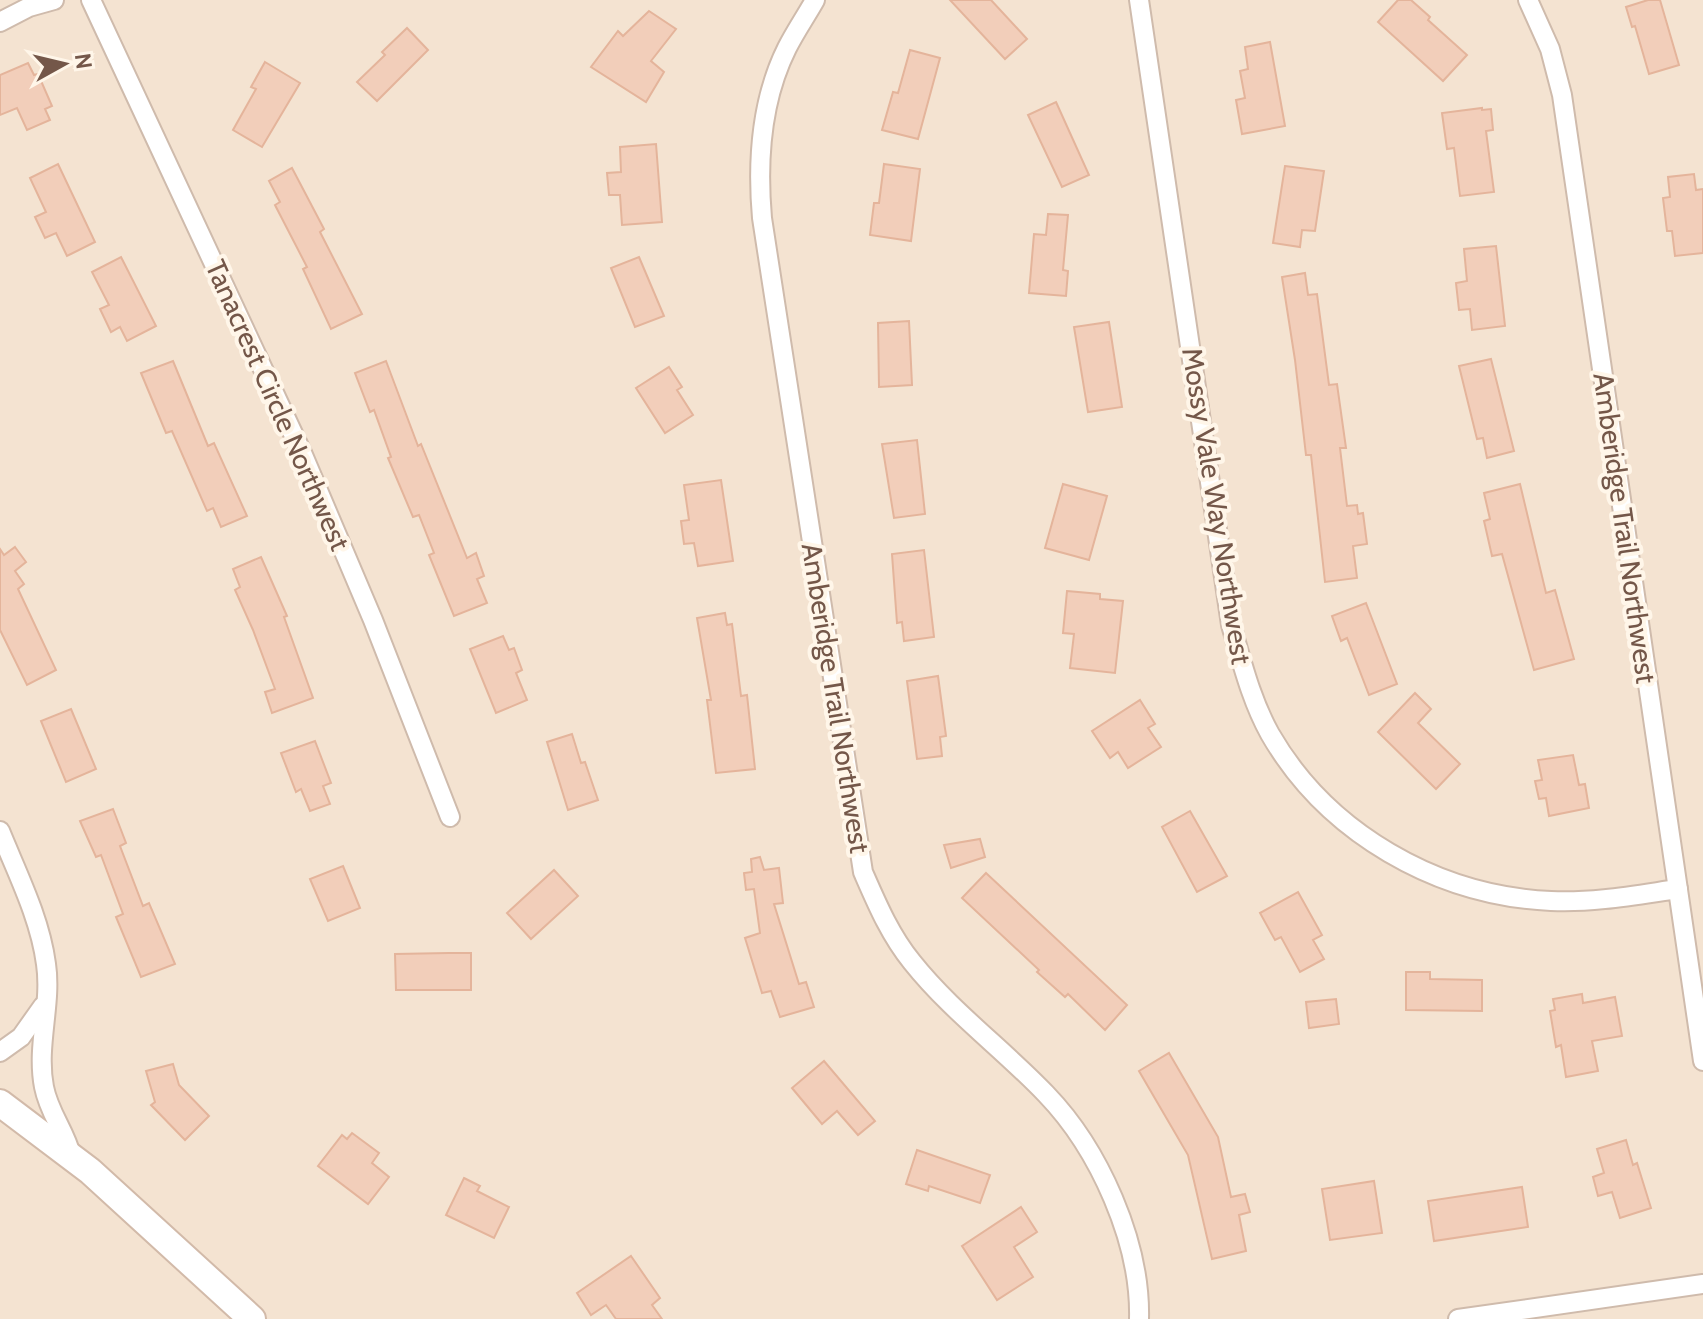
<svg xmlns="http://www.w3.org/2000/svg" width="1703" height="1319" font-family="Cabin,sans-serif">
  <rect width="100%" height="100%" fill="#fcf1e3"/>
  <rect fill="#f4e3d1" x="0" y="0" width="1703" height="1319"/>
  <g fill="#f2ceba" stroke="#e4b49b" stroke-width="2">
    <path d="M950 0H991L1027 39 1005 59Z"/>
    <path d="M1398 0H1411L1430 17 1428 20 1467 55 1443 81 1378 22Z"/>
    <path d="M1648 0H1660L1679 65 1649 74 1635 26 1632 27 1626 7Z"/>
    <path d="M649 11 676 29 651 61 664 72 646 102 591 67 618 31 623 36Z"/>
    <path d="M407 28 428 50 377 101 357 82 385 55 382 52Z"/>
    <path d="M1270 42 1285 126 1242 134 1236 100 1245 98 1240 71 1248 69 1245 47Z"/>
    <path d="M910 50 940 58 918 139 882 130 893 92 898 93Z"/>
    <path d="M265 62 300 83 262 147 233 130 256 89 251 87Z"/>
    <path d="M28 63 34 75 38 74 52 106 45 109 50 120 27 130 17 108 0 115V75Z"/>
    <path d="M1056 102 1089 175 1062 187 1028 115Z"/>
    <path d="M1482 108V110L1491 109 1493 130 1486 131 1494 192 1460 196 1454 148 1447 149 1442 113Z"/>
    <path d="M656 144 662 222 622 225 620 195H609L607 173 621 172 620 147Z"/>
    <path d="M58 164 95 242 67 256 56 233 45 238 35 217 46 212 30 178Z"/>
    <path d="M884 164 920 169 911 241 870 235 874 203H879Z"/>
    <path d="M1285 166 1324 171 1315 231 1302 230 1300 247 1273 243Z"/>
    <path d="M292 168 324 229 320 232 362 314 331 329 303 269 307 267 275 205 280 202 269 181Z"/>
    <path d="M1694 174 1696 190 1703 189V253L1675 256 1672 231H1667L1663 198 1670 197 1668 177Z"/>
    <path d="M1048 214 1068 215 1063 270 1068 271 1066 296 1029 293 1034 234 1046 235Z"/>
    <path d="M1496 246 1505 326 1472 330 1470 309 1459 310 1456 283 1467 281 1464 249Z"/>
    <path d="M121 257 156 326 127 341 120 327 111 332 100 309 109 305 92 272Z"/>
    <path d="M639 257 664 316 635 327 611 268Z"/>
    <path d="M1305 273 1308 295 1317 294 1329 385 1337 384 1346 448H1340L1347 506 1357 505 1358 514 1363 513 1367 544 1353 546 1357 578 1325 582 1311 455H1306L1295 360 1282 277Z"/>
    <path d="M909 321 912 385 879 387 878 323Z"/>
    <path d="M1109 322 1122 407 1088 412 1074 327Z"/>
    <path d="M1491 359 1514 451 1487 458 1483 438 1477 439 1459 366Z"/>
    <path d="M173 361 208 446 214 443 247 516 221 527 213 508 207 511 172 431 166 433 141 373Z"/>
    <path d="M386 361 418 446 421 444 467 558 476 553 484 576 477 579 487 603 454 616 429 555 434 553 419 515 413 517 388 458 391 457 374 410 370 412 355 373Z"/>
    <path d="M669 367 682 387 677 390 693 415 665 433 636 388Z"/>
    <path d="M917 440 925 514 894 518 882 444Z"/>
    <path d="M721 480 733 561 698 566 694 543 684 544 681 521 689 520 684 485Z"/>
    <path d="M1063 484 1107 496 1089 560 1045 548Z"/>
    <path d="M1520 484 1546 593 1555 590 1574 659 1534 670 1502 554 1492 556 1484 521 1490 519 1484 493Z"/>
    <path d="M15 547 26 562 15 571 24 584 18 589 56 670 27 685 0 630V549L4 555Z"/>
    <path d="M924 550 934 637 904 641 902 622 897 623 892 554Z"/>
    <path d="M261 557 287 616 284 617 313 698 272 713 265 692 275 689 253 630 235 590 240 587 233 569Z"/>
    <path d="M1067 591 1100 594V599L1123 601 1115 673 1070 668 1074 634 1063 633Z"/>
    <path d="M1366 603 1397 684 1369 695 1347 638 1341 641 1332 616Z"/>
    <path d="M725 613 727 625 732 624 741 696 747 695 755 769 716 773 707 700H711L697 618Z"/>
    <path d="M503 636 509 650 514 648 522 670 516 673 527 700 496 713 470 649Z"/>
    <path d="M938 676 946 736 940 737 942 756 917 759 907 681Z"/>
    <path d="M1415 693 1431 709 1418 723 1460 764 1436 789 1378 732Z"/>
    <path d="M1140 700 1155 724 1148 728 1161 747 1128 768 1118 752 1110 758 1092 731Z"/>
    <path d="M71 709 96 769 66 782 41 721Z"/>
    <path d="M572 734 581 763 585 762 598 800 568 810 547 742Z"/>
    <path d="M315 741 331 783 323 786 330 804 310 811 301 789 296 792 281 753Z"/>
    <path d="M1573 755 1579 785 1585 784 1589 808 1549 816 1546 798 1539 799 1535 781 1542 780 1538 760Z"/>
    <path d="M113 809 126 843 120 846 143 906 149 903 175 964 141 977 116 917 123 914 101 855 96 857 80 821Z"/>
    <path d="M1190 811 1227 876 1197 892 1162 827Z"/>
    <path d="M980 839 985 857 951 868 944 845Z"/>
    <path d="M760 857 764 870 779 868 783 903 774 904 799 984 806 982 814 1007 780 1017 771 991 762 993 745 938 760 933 754 889 746 890 744 873 752 872 751 859Z"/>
    <path d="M343 866 360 908 328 921 310 879Z"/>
    <path d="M554 870 578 896 531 939 507 913Z"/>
    <path d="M986 873 1127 1005 1105 1030 1068 994 1065 997 1037 972 1039 970 962 898Z"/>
    <path d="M1298 892 1322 935 1313 940 1324 959 1300 972 1281 937 1275 940 1260 913Z"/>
    <path d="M449 953H471V990H396L395 954Z"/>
    <path d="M1406 972H1430V979L1482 980V1011L1406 1010Z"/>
    <path d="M1582 994 1583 1003 1615 997 1622 1036 1592 1041 1598 1071 1566 1077 1561 1045 1556 1047 1550 1011 1555 1010 1553 999Z"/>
    <path d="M1336 999 1339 1024 1309 1028 1306 1002Z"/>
    <path d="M1169 1053 1218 1137 1231 1197 1245 1194 1250 1212 1239 1215 1246 1251 1212 1259 1188 1155 1139 1071Z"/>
    <path d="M824 1061 875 1121 858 1135 837 1111 822 1124 792 1088Z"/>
    <path d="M173 1064 179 1085 209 1116 185 1140 151 1105 155 1102 146 1071Z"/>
    <path d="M352 1133 379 1153 372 1163 389 1177 368 1204 318 1166 342 1135 347 1139Z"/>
    <path d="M1626 1140 1633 1165 1637 1163 1651 1208 1620 1218 1612 1192 1598 1196 1593 1177 1604 1173 1597 1149Z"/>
    <path d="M917 1150 990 1175 980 1203 929 1186 928 1191 906 1184Z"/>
    <path d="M464 1178 480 1186 477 1191 509 1207 494 1238 446 1215Z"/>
    <path d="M1374 1181 1382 1233 1330 1240 1322 1189Z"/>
    <path d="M1522 1187 1528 1227 1434 1241 1428 1201Z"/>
    <path d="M1021 1207 1037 1232 1014 1247 1033 1277 997 1300 962 1246Z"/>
    <path d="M631 1256 660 1298 652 1305 662 1319H616L606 1305 591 1315 577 1293Z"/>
  </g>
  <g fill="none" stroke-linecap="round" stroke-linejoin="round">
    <g stroke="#cfbbac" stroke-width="22">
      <g id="street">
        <path d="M91 0 303 455 373 620 450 817"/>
        <path d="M815 0C806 16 795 32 787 48 761 100 757 161 762 218L863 872C877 904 890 935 912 962 951 1011 1003 1049 1046 1094 1099 1149 1141 1242 1139 1319"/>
        <path d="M1139 0 1231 625C1242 662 1251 700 1270 734 1327 833 1437 896 1551 901 1594 903 1636 895 1678 889"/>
        <path d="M1528 0 1550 49 1562 95 1703 1061"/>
        <path d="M0 22 29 7 54 0"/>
        <path d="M0 831C17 873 40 918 46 964 52 1004 36 1046 44 1087 49 1113 65 1131 71 1155"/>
        <path d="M0 1052 21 1037 43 1006"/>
        <path d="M1458 1319 1703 1284"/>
      </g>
    </g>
    <g stroke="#d2baa9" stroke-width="30">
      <path id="secondary" d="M0 1103 90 1171 252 1319"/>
    </g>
    <use href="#street" stroke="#fff" stroke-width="18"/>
    <use href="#secondary" stroke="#fff" stroke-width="26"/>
  </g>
  <g text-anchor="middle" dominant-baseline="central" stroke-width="8" stroke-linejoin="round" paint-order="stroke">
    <g font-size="28" fill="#745749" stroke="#fff6e9">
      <text transform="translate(278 405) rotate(66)">Tanacrest Circle Northwest</text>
      <text transform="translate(1217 506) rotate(81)">Mossy Vale Way Northwest</text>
      <text transform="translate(1625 528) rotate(82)">Amberidge Trail Northwest</text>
      <text transform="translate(836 698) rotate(81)">Amberidge Trail Northwest</text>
    </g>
  </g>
  <g transform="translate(64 64) rotate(82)" stroke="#fff6e9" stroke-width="6" paint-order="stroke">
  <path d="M0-6L14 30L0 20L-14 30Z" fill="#745749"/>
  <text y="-12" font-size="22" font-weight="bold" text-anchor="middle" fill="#745749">N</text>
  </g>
</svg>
